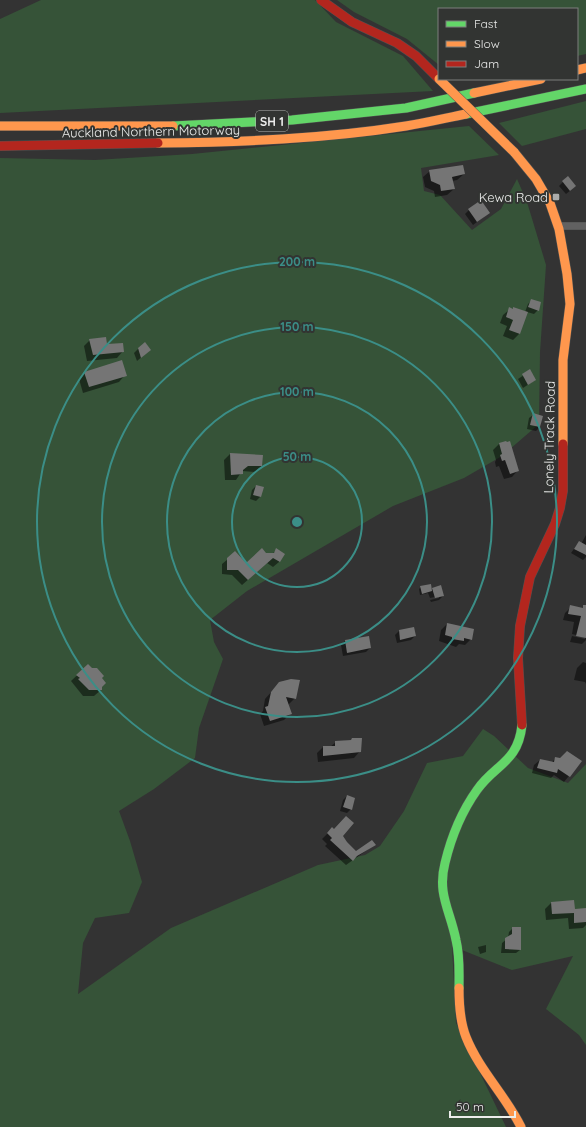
<svg xmlns="http://www.w3.org/2000/svg" width="586" height="1127" font-family="Quicksand,sans-serif">
  <rect width="100%" height="100%" fill="#333"/>
  <g fill="#365338">
    <path d="M41 0H315L336 22 403 56 433 91 0 113V19Z"/>
    <path d="M337 0H586V54L577 56V9H439V65L407 39 354 12Z"/>
    <path d="M586 101V129L522 146 499 123Z"/>
    <path d="M469 126 499 155 421 168 424 191 440 195 472 230 501 209 517 179 527 202 546 265 540 352 539 424 502 456 464 478 393 506 247 591 210 620 214 642 223 659 199 728 195 758 154 789 119 811 130 841 142 882 129 913 95 918 83 943 78 994 171 928 318 865 365 855 380 846 404 811 427 763 463 756 483 729 494 736 528 768 568 783 586 764V1045L579 1035 546 1009 573 956 512 970 452 946 456 1023 506 1127H0V158L95 160 192 154Z"/>
  </g>
  <g fill="#0007">
    <path d="M430 171 464 174 457 180 452 181 454 189 447 195 435 197 434 191 425 187 423 177Z"/>
    <path d="M568 177 571 190 566 194 559 186Z"/>
    <path d="M469 210 485 216 473 225 465 214Z"/>
    <path d="M532 300 538 310 534 314 527 312 519 334 513 340 503 336 507 326 500 323 503 315 510 309 525 312 528 304Z"/>
    <path d="M90 340 106 345 123 351 117 358 87 361 84 346Z"/>
    <path d="M138 349 150 350 137 361 134 353Z"/>
    <path d="M530 371 535 380 523 388 518 379Z"/>
    <path d="M85 373 125 375 119 382 83 393 79 379Z"/>
    <path d="M533 415 542 416 540 427 536 431 527 429 529 418Z"/>
    <path d="M509 443 518 470 512 477 504 479 499 466 496 467 495 462 496 460 493 450 499 444Z"/>
    <path d="M230 454 262 466 255 472 242 471 236 480H225L224 460Z"/>
    <path d="M256 486 260 497 256 501 250 499 252 490Z"/>
    <path d="M586 535V557L583 560 571 553 579 542 581 544Z"/>
    <path d="M277 550 284 554 279 562 273 567 267 563 242 585 232 575 222 574V564L228 559 246 564 266 554H272Z"/>
    <path d="M440 586 443 596 439 600 431 602 430 600 439 598V596L430 598 428 593 420 595 419 589 421 587 431 590Z"/>
    <path d="M571 607 586 610V640L582 644 570 642 572 636 585 639V637L572 634 574 622 563 620 565 613Z"/>
    <path d="M447 624 471 639 465 645 459 644 456 647 439 641 441 630Z"/>
    <path d="M413 628 415 636 411 640 397 643 395 635 399 631Z"/>
    <path d="M345 641 370 648 366 652 343 656 341 645Z"/>
    <path d="M583 662 586 663V684L585 682 574 680 577 668Z"/>
    <path d="M88 665 101 679V690L94 696H83L71 681Z"/>
    <path d="M273 690 295 698 288 705 290 714 284 720 264 726 260 714 263 711 265 699Z"/>
    <path d="M361 739V750L354 758 318 762 317 753 323 747H330L336 742Z"/>
    <path d="M556 758 581 761 564 782 554 775 551 778 532 773 534 765 540 760 551 763Z"/>
    <path d="M347 796 351 809 347 813 340 811 343 800Z"/>
    <path d="M332 829 356 852 374 845 346 865 325 846 327 844 322 839Z"/>
    <path d="M573 901 574 910 586 909V925L583 928 569 929 568 918 546 920 545 909 551 903Z"/>
    <path d="M513 928 520 950 516 953H501L502 943 508 938 509 932Z"/>
    <path d="M486 945V952L480 954 478 947Z"/>
  </g>
  <g fill="#757575">
    <path d="M463 165 465 174 452 177 455 189 441 191 440 185 431 181 429 170Z"/>
    <path d="M568 176 576 186 570 191 562 181Z"/>
    <path d="M481 200 490 213 477 222 468 209Z"/>
    <path d="M531 299 541 302 539 311 528 307Z"/>
    <path d="M509 307 513 309V307L528 312 520 334 509 330 513 320 506 317Z"/>
    <path d="M106 337 107 344 123 343 124 352 93 355 89 339Z"/>
    <path d="M145 342 151 350 141 358 138 348Z"/>
    <path d="M122 360 127 376 89 387 84 372Z"/>
    <path d="M530 369 536 380 528 385 522 374Z"/>
    <path d="M533 413 543 416 540 427 530 425Z"/>
    <path d="M506 441 507 442 510 441 519 471 510 474 505 460 502 461 500 455 502 454 499 443Z"/>
    <path d="M230 453 263 455 262 466H248L243 470V474L231 475Z"/>
    <path d="M256 485 264 487 261 497 253 495Z"/>
    <path d="M579 541 586 545V555L574 549Z"/>
    <path d="M262 548 266 553H274L276 548 285 554 280 562 273 558 248 580 238 570H227V558L235 551 246 563Z"/>
    <path d="M431 584 432 591 422 594 420 586Z"/>
    <path d="M441 585 444 596 435 598 432 588Z"/>
    <path d="M570 605 583 608V605H586V638L576 636 581 616 568 614Z"/>
    <path d="M447 623 474 629 472 640 464 638V641L452 639V637L445 635Z"/>
    <path d="M414 627 416 636 400 640 399 630Z"/>
    <path d="M369 636 371 648 347 653 345 640Z"/>
    <path d="M88 664 92 668H97L104 676 102 678 106 683 102 687V690H89L78 679 80 678 76 675Z"/>
    <path d="M291 679 300 680 296 699 286 697 292 714 270 721 265 707 268 706 271 692 279 682Z"/>
    <path d="M352 738H362L361 752 323 756V746H335V741L351 740Z"/>
    <path d="M567 751 582 761 570 777 558 769 557 773 537 768 540 759 554 762 555 757 560 758Z"/>
    <path d="M347 795 355 798 352 810 343 807Z"/>
    <path d="M346 816 354 823 343 836 347 842 356 851 372 840 376 845 357 856 353 861 330 840 332 838 327 833 332 827 334 829Z"/>
    <path d="M574 900 575 909 586 908V922L574 923V913L552 914 551 902Z"/>
    <path d="M512 927H521V950L505 949V938L512 934Z"/>
  </g>
  <g fill="none" stroke-linecap="round" stroke-linejoin="round">
    <g stroke="#515251" stroke-width="8">
      <path id="street" d="M560 226H586"/>
    </g>
    <g stroke="#515251" stroke-width="10">
      <g id="fast">
        <path d="M466 114 586 89"/>
        <path d="M173 126 292 120 406 108 474 93"/>
        <path d="M459 988C459 972 460 956 456 940 450 910 437 894 445 863 451 838 462 811 477 790 495 764 518 763 522 725"/>
      </g>
    </g>
    <g stroke="#515251" stroke-width="10">
      <g id="slow">
        <path d="M577 70 586 68"/>
        <path d="M474 93 541 79"/>
        <path d="M0 126H173"/>
        <path d="M158 143C241 142 324 139 406 126 426 123 446 118 466 114"/>
        <path d="M514 152 536 179 550 203 559 229 567 274 570 304 563 360V444"/>
        <path d="M459 988C459 1005 460 1022 466 1037 479 1070 506 1096 521 1127"/>
      </g>
    </g>
    <g stroke="#515251" stroke-width="10">
      <g id="jam">
        <path d="M321 0 352 22 397 43 416 56 439 79"/>
        <path d="M0 146 158 143"/>
        <path d="M522 725 518 658 520 626 530 577 555 524 560 508 563 491V444"/>
      </g>
    </g>
    <use href="#street" stroke="#616161" stroke-width="7"/>
    <use href="#fast" stroke="#63d668" stroke-width="9"/>
    <use href="#slow" stroke="#ff974d" stroke-width="9"/>
    <use href="#jam" stroke="#b3261e" stroke-width="9"/>
    <g stroke="#515251" stroke-width="10" stroke-linecap="butt">
      <path id="slow-bridge" d="M439 79 514 152"/>
    </g>
    <use href="#slow-bridge" stroke="#ff974d" stroke-width="9"/>
  </g>
  <g fill="none" stroke="#3b8e87" stroke-width="2">
    <circle cx="297" cy="522" r="65"/>
    <circle cx="297" cy="522" r="130"/>
    <circle cx="297" cy="522" r="195"/>
    <circle cx="297" cy="522" r="260"/>
  </g>
  <rect fill="#abacab" stroke="#323432" stroke-width="1.5" x="552" y="193" width="8" height="8" rx="2"/>
  <g text-anchor="middle" dominant-baseline="central" stroke-width="4" stroke-linejoin="round" paint-order="stroke">
    <rect fill="#323432" stroke="#b4b6b4" stroke-width="1" x="256" y="111" width="32" height="20" rx="3"/>
    <g font-size="12" font-weight="bold" fill="#ecedec">
      <text x="272" y="121">SH 1</text>
    </g>
    <g font-size="13" fill="#ecedec" stroke="#323432">
      <text transform="translate(151 131) rotate(-1)">Auckland Northern Motorway</text>
      <text transform="translate(549 437) rotate(-89)">Lonely Track Road</text>
    </g>
    <g font-size="13" fill="#ecedec" stroke="#323432" text-anchor="end">
      <text x="548" y="197">Kewa Road</text>
    </g>
  </g>
  <circle cx="297" cy="522" r="6" fill="#3b8e87" stroke="#323432" stroke-width="2"/>
  <g font-size="12" text-anchor="middle" font-weight="bold" fill="#3b8e87" stroke="#323432" stroke-width="4" stroke-linejoin="round" paint-order="stroke">
    <text x="297" y="266">200 m</text>
    <text x="297" y="331">150 m</text>
    <text x="297" y="396">100 m</text>
    <text x="297" y="461">50 m</text>
  </g>
  <rect x="438" y="8" width="140" height="72" fill="#323432" stroke="#7c7e7c"/>
  <rect x="446" y="21" width="20" height="6" fill="#63d668" stroke="#7c7e7c"/>
  <text x="474" y="28" font-size="12" fill="#ecedec">Fast</text>
  <rect x="446" y="41" width="20" height="6" fill="#ff974d" stroke="#7c7e7c"/>
  <text x="474" y="48" font-size="12" fill="#ecedec">Slow</text>
  <rect x="446" y="61" width="20" height="6" fill="#b3261e" stroke="#7c7e7c"/>
  <text x="474" y="68" font-size="12" fill="#ecedec">Jam</text>
  <path d="M450 1111v6h65v-6" fill="none" stroke="#ecedec" stroke-width="2"/>
  <text x="456" y="1111" font-size="12" fill="#ecedec" stroke="#323432" stroke-width="3" paint-order="stroke">50 m</text>
</svg>
